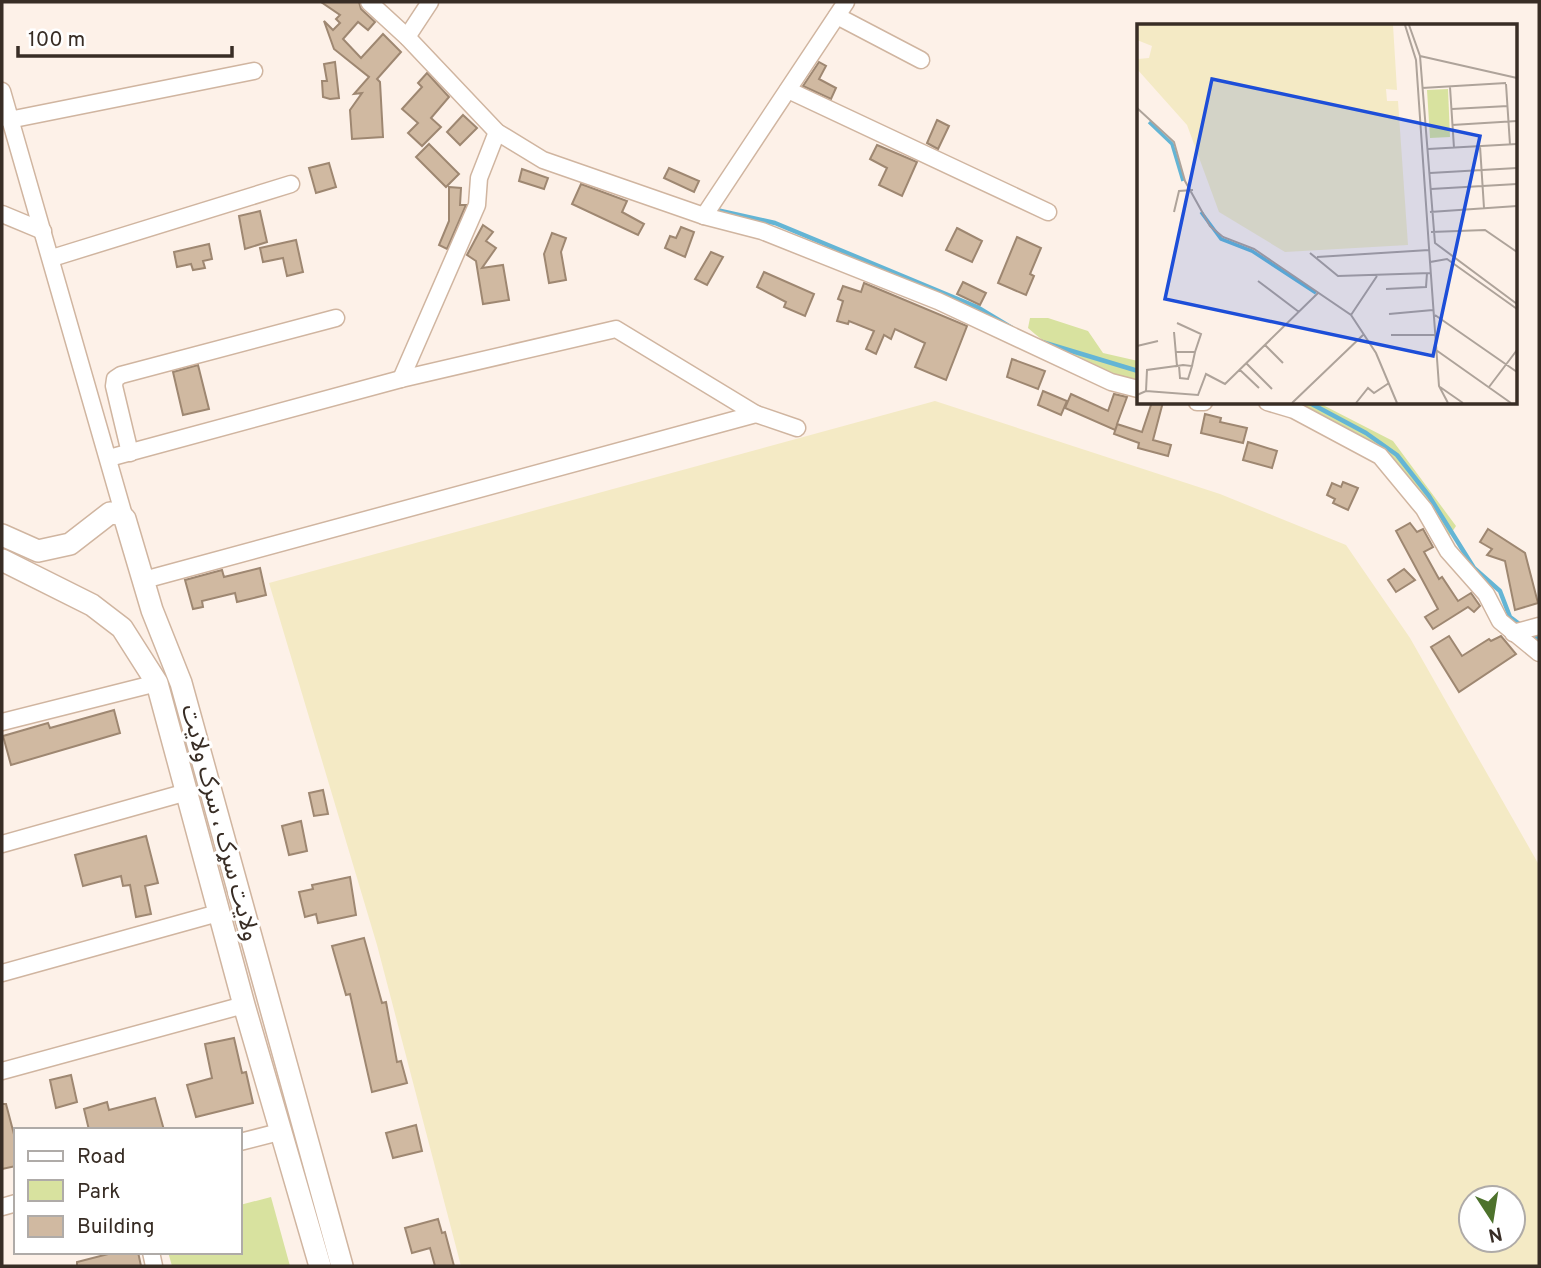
<svg xmlns="http://www.w3.org/2000/svg" width="1541" height="1268" font-family="Overpass,'Noto Sans Arabic',sans-serif">
  <rect width="100%" height="100%" fill="#fdf1e8"/>
  <g fill="#d8e29f">
    <path d="M1030 318H1048L1088 331 1103 353 1138 361V381C1092 369 1064 360 1028 328Z"/>
    <path d="M1299 403H1319L1393 441 1456 526 1448 538 1432 506 1387 455Z"/>
    <path d="M271 1197 290 1266H172L168 1252H240V1205Z"/>
  </g>
  <path fill="#f4eac5" fill-rule="evenodd" d="M935 401 1220 494 1346 545 1410 638 1539 865V1266H461L377 945 269 583ZM1471 1198H1513V1240H1471Z"/>
  <g fill="none" stroke-linecap="round" stroke-linejoin="round">
    <g stroke="#64b5d5" stroke-width="4.5">
      <path d="M712 209 775 223 977 307 1012 328"/>
      <path d="M1042 342 1138 371"/>
      <path d="M1308 402 1366 433 1397 455 1429 496 1474 568 1500 591 1510 617 1522 626"/>
      <path d="M1532 633 1539 639"/>
    </g>
  </g>
  <g fill="#d0b9a1" stroke="#9e8771" stroke-width="2">
    <path d="M321 2H359L361 9 375 22 368 30 358 22 343 39 361 58 383 34 401 52 377 79 380 82 383 137 352 139 350 110 362 93 354 94 369 77 334 49 324 21 333 30 340 23 336 19 340 15Z"/>
    <path d="M335 62 339 98 330 99 323 97 322 81H327L324 64Z"/>
    <path d="M819 62 826 66 819 79 836 88 831 99 803 86Z"/>
    <path d="M427 73 449 97 431 118 441 127 422 146 408 133 418 123 402 109 422 87 418 83Z"/>
    <path d="M463 115 477 128 460 145 447 132Z"/>
    <path d="M937 120 949 126 938 149 927 143Z"/>
    <path d="M429 144 459 174 446 187 416 157Z"/>
    <path d="M877 145 917 162 902 196 879 185 887 168 870 159Z"/>
    <path d="M329 163 336 187 316 193 309 168Z"/>
    <path d="M669 168 699 181 694 192 664 178Z"/>
    <path d="M522 169 548 178 544 189 519 181Z"/>
    <path d="M581 184 627 201 622 212 644 224 638 235 572 204Z"/>
    <path d="M449 187 461 188 460 205H466L447 249 439 245 449 221Z"/>
    <path d="M260 211 267 242 245 249 239 216Z"/>
    <path d="M483 225 493 232 486 241 496 248 482 268 503 265 509 300 483 304 476 261 467 255Z"/>
    <path d="M681 227 694 232 685 257 665 248 670 236 676 238Z"/>
    <path d="M957 228 982 241 972 262 946 250Z"/>
    <path d="M552 233 566 238 561 252 566 280 549 283 544 254Z"/>
    <path d="M1017 237 1041 248 1030 274 1034 276 1026 295 998 283Z"/>
    <path d="M296 240 303 272 287 276 283 258 263 262 260 248Z"/>
    <path d="M209 244 212 259 203 261 205 268 193 270 191 264 177 267 174 252Z"/>
    <path d="M711 252 723 257 707 285 695 279Z"/>
    <path d="M764 272 814 294 805 316 784 307 786 302 757 287Z"/>
    <path d="M963 282 986 293 980 305 957 294Z"/>
    <path d="M864 283 967 326 946 380 915 367 925 343 895 329 891 339 884 335 876 354 866 349 874 331 849 321 848 324 837 321 843 301 838 299 843 286 861 292Z"/>
    <path d="M1012 359 1045 371 1038 389 1007 377Z"/>
    <path d="M198 365 209 409 183 415 173 372Z"/>
    <path d="M1043 391 1067 401 1061 415 1038 405Z"/>
    <path d="M1071 394 1108 411 1114 394 1127 397 1117 424 1142 432 1152 402H1163L1153 440 1171 445 1168 456 1138 448 1139 443 1114 434 1117 425 1115 430 1065 408Z"/>
    <path d="M1205 414 1221 418 1220 422 1247 428 1243 443 1201 433Z"/>
    <path d="M1248 442 1277 451 1272 468 1243 460Z"/>
    <path d="M1343 482 1358 488 1348 510 1333 503 1335 499 1327 495 1332 483 1341 487Z"/>
    <path d="M1410 523 1417 532 1423 529 1433 547 1424 552 1439 579 1442 577 1458 601 1471 593 1480 606 1474 612 1468 607 1433 629 1425 617 1438 609 1396 531Z"/>
    <path d="M1488 529 1525 553 1538 603 1515 610 1505 561 1487 555 1492 549 1480 542Z"/>
    <path d="M260 568 266 595 237 602 235 593 202 601 203 607 193 609 185 580 222 570 224 577Z"/>
    <path d="M1404 569 1415 580 1396 592 1388 580Z"/>
    <path d="M1449 636 1462 656 1489 639 1491 641 1501 636 1516 654 1459 692 1431 647Z"/>
    <path d="M114 710 120 733 11 765 3 736 48 723 50 728Z"/>
    <path d="M323 790 328 814 314 816 309 793Z"/>
    <path d="M301 821 307 851 289 855 282 826Z"/>
    <path d="M146 836 158 883 145 886 151 914 136 917 130 885 123 886 121 876 83 886 75 855Z"/>
    <path d="M350 877 356 915 318 923 316 914 305 917 299 892 313 889 312 885Z"/>
    <path d="M364 938 382 1003 386 1002 397 1062 401 1061 407 1083 372 1092 350 994 346 995 332 946Z"/>
    <path d="M234 1038 242 1073 246 1072 253 1103 196 1117 187 1085 212 1078 205 1044Z"/>
    <path d="M71 1075 77 1102 56 1108 50 1080Z"/>
    <path d="M155 1098 164 1130H89L84 1109 107 1102 109 1110Z"/>
    <path d="M2 1104H6L16 1142V1166L2 1169Z"/>
    <path d="M416 1125 422 1151 393 1158 386 1133Z"/>
    <path d="M438 1219 442 1233 445 1232 454 1266H435L430 1248 412 1253 405 1228Z"/>
    <path d="M116 1252H138L141 1266H77V1262Z"/>
  </g>
  <g fill="none" stroke-linecap="round" stroke-linejoin="round">
    <g stroke="#d0b5a0" stroke-width="19">
      <g id="minor">
        <path d="M369 2 407 37 497 132 543 160 704 216 762 231 938 301 1111 382 1138 389"/>
        <path d="M837 16 921 60"/>
        <path d="M407 37 430 2"/>
        <path d="M788 90 1048 212"/>
        <path d="M2 91 125 519"/>
        <path d="M9 120 254 71"/>
        <path d="M2 214 43 231"/>
        <path d="M704 216 846 2"/>
        <path d="M52 258 291 184"/>
        <path d="M401 379 477 205 479 178 497 132"/>
        <path d="M1197 402H1204"/>
        <path d="M1267 402 1294 410 1380 456 1424 509 1448 551 1486 594 1500 621 1539 653"/>
        <path d="M130 453 114 386 115 379 121 375 336 318"/>
        <path d="M109 458 401 379 616 329 756 414 797 428"/>
        <path d="M144 580 756 414"/>
        <path d="M1513 633 1539 626"/>
        <path d="M2 722 157 683"/>
        <path d="M2 844 187 792"/>
        <path d="M2 973 218 913"/>
        <path d="M2 1071 244 1005"/>
        <path d="M240 1142 283 1131"/>
        <path d="M2 1207 16 1203"/>
        <path d="M151 1252 154 1266"/>
      </g>
    </g>
    <g stroke="#d0b5a0" stroke-width="24">
      <g id="major">
        <path d="M2 535 38 551 70 544 110 513 120 514 125 519 152 610 181 683 342 1266"/>
        <path d="M2 560 92 605 122 628 157 683 244 1005 320 1266"/>
      </g>
    </g>
    <use href="#minor" stroke="#fff" stroke-width="16"/>
    <use href="#major" stroke="#fff" stroke-width="21"/>
  </g>
  <g text-anchor="middle" dominant-baseline="central" stroke-width="6" stroke-linejoin="round" paint-order="stroke">
    <g font-size="24" fill="#382d25" stroke="#fff">
      <text transform="translate(219 823) rotate(75)">ولایت سړک ، سرک ولایت</text>
    </g>
  </g>
  <g transform="translate(1137 24)">
    <rect width="380" height="380" fill="#fdf1e8"/>
    <path d="M311 65 313 113 293 114 290 66Z" fill="#d8e29f"/>
    <path d="M0 1H256L260 66 249 65 250 77H261L271 221 148 228 82 188 50 101 0 45 1 35 12 34 15 22 0 16Z" fill="#f4eac5"/>
    <path fill="none" stroke="#64b5d5" stroke-width="3.5" d="M12 98 35 120 46 157M64 188 84 215 115 227 179 269"/>
    <path fill="none" stroke="#aea39a" stroke-width="2" d="M268 1 279 36 293 238 310 235 380 285M272 1 283 32 298 219 380 280M283 32 380 54M369 60 373 121M313 63 317 124M285 64 369 59M0 84 37 118 48 157 73 202 86 213 117 225 214 291 239 329 260 379M315 85 371 82M315 101 380 97M343 122 347 184M291 125 380 120M293 149 380 144M294 165 380 160M37 188 42 167 56 166M293 188 380 182M294 208 348 206 380 228M173 229 201 252 294 249M180 233 292 226M293 238 302 362 311 379M121 257 162 288M249 265 289 263 290 249M252 290 296 286M214 291 240 252M298 291 380 348M40 299 64 310 58 328M37 308 40 342 46 341 55 342 51 355 43 354 42 342M254 311H299M128 321 146 339M0 322 21 317M299 326 374 379M38 328H58L55 342M109 339 135 365M103 346 122 364M303 363 326 379M352 363 380 326M9 367 10 346 39 342M0 371 9 367 61 371 69 350 88 360 181 269M155 379 226 311M219 379 231 364 237 369 252 359"/>
    <path fill="#1d4ed8" fill-opacity="0.15" stroke="#1d4ed8" stroke-width="3.5" d="M75 55 343 112 296 332 28 275Z"/>
    <rect width="380" height="380" fill="none" stroke="#382d25" stroke-width="3.5"/>
  </g>
  <rect width="1541" height="1268" fill="none" stroke="#382d25" stroke-width="7"/>
  <rect x="14" y="1128" width="228" height="126" fill="#ffffff" stroke="#afaba8" stroke-width="2"/>
  <rect x="28" y="1151" width="35" height="10" fill="#ffffff" stroke="#afaba8" stroke-width="2"/>
  <text x="77" y="1163" font-size="21" fill="#382d25">Road</text>
  <rect x="28" y="1180" width="35" height="21" fill="#d8e29f" stroke="#afaba8" stroke-width="2"/>
  <text x="77" y="1198" font-size="21" fill="#382d25">Park</text>
  <rect x="28" y="1216" width="35" height="21" fill="#d0b9a1" stroke="#afaba8" stroke-width="2"/>
  <text x="77" y="1233" font-size="21" fill="#382d25">Building</text>
  <g transform="translate(1492 1219) rotate(168)"><circle r="33" fill="#ffffff" stroke="#afaba8" stroke-width="2"/>
  <path d="M0-5L12 26L0 18L-12 26Z" fill="#4d722c"/>
  <text y="-10" font-size="19" font-weight="bold" text-anchor="middle" fill="#382d25">N</text>
  </g>
  <path d="M18 46v10h214v-10" fill="none" stroke="#382d25" stroke-width="3.5"/>
  <text x="28" y="46" font-size="21" fill="#382d25" stroke="#ffffff" stroke-width="5" paint-order="stroke">100 m</text>
</svg>
